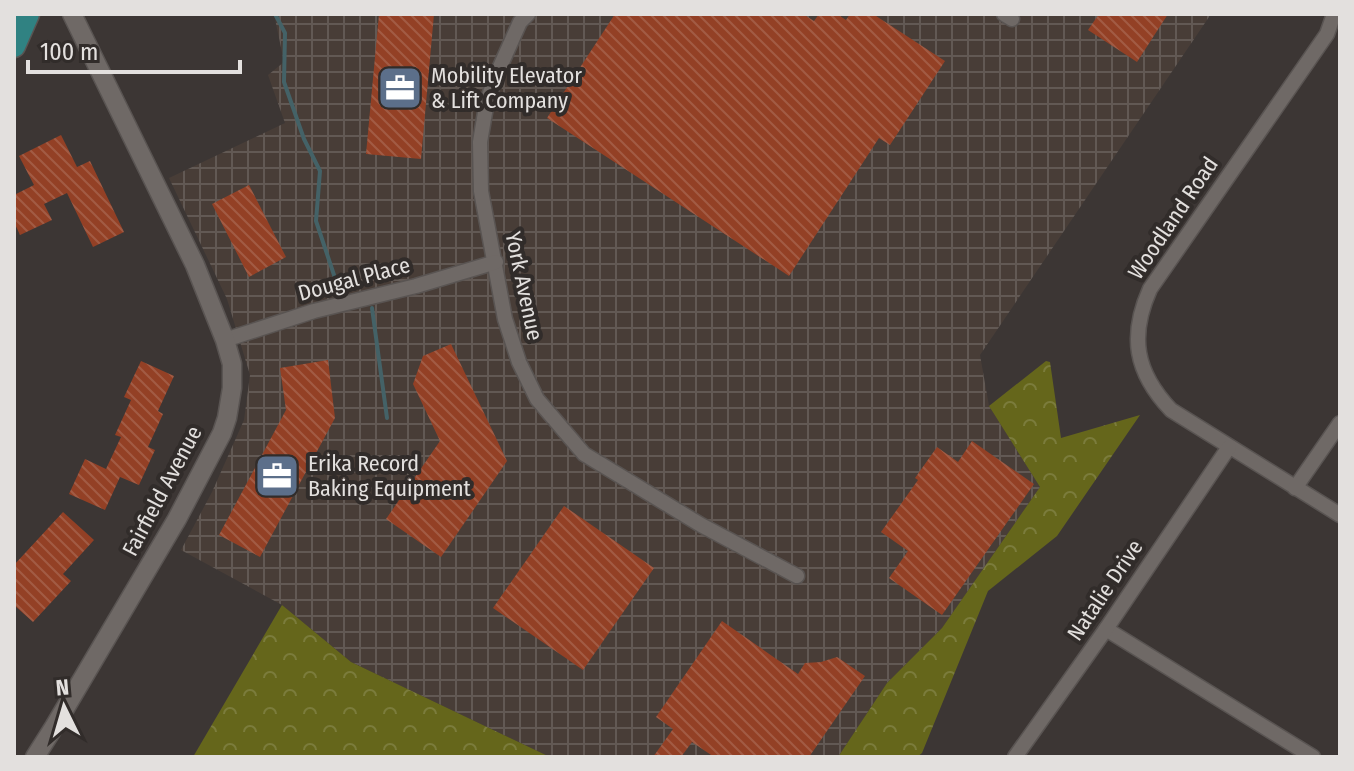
<svg xmlns="http://www.w3.org/2000/svg" width="1354" height="771" font-family="'Fira Sans Condensed',sans-serif">
  <defs>
    <pattern id="industrial-grid" width="8" height="8" patternUnits="userSpaceOnUse" patternTransform="scale(2)"><rect width="8" height="8" fill="#483d37"/><path d="M0 4h8M4 0v8" fill="none" stroke="#625954"/></pattern>
    <pattern id="forest-crowns" width="20" height="18" patternUnits="userSpaceOnUse" patternTransform="scale(2)"><rect width="20" height="18" fill="#65661b"/><path d="M2 6a3 3 0 1 1 6 0M12 15a3 3 0 1 1 6 0" fill="none" stroke="#7b7c3c"/></pattern>
    <pattern id="building-back-hatch" width="6" height="6" patternUnits="userSpaceOnUse" patternTransform="scale(2)"><rect width="6" height="6" fill="#934025"/><path d="M-1 5l2 2M0 0l6 6M5-1l2 2" fill="none" stroke="#a25b44"/></pattern>
  </defs>
  <rect width="100%" height="100%" fill="#3c3634"/>
  <path fill="url(#industrial-grid)" d="M274 14H1211L980 355 989 406 1040 487 942 628 887 683 838 757H550L351 662 282 605 181 550 212 492 244 420 250 375 227 299 169 178 285 123 268 75 284 62Z"/>
  <g fill="url(#forest-crowns)">
    <path d="M1046 361 1050 362 1061 438 1140 415 1057 536 988 591 922 753 917 757H838L887 683 942 628 1040 487 989 406Z"/>
    <path d="M282 605 351 662 550 757H193Z"/>
  </g>
  <g fill="none" stroke-linecap="round" stroke-linejoin="round">
    <g stroke="#446267" stroke-width="4">
      <path d="M275 14 285 33 284 82 304 139 320 171 316 221 335 278"/>
      <path d="M372 308 387 418"/>
    </g>
  </g>
  <g fill="url(#building-back-hatch)">
    <path d="M379 14H434L421 159 366 154Z"/>
    <path d="M615 14H803L814 21 819 14H837L846 20 850 14H873L945 61 890 145 879 138 789 276 547 118Z"/>
    <path d="M1099 14H1168L1137 62 1088 30Z"/>
    <path d="M61 135 77 167 90 161 124 232 93 247 67 193 44 204 52 220 20 235 14 222V195L34 185 19 156Z"/>
    <path d="M249 185 286 257 249 277 212 204Z"/>
    <path d="M451 344 507 461 441 557 386 519 440 441 413 384 423 356Z"/>
    <path d="M328 360 335 418 260 557 219 535 286 410 280 368Z"/>
    <path d="M141 361 174 376 158 411 163 414 148 447 155 450 139 485 120 477 105 510 69 494 85 459 106 469 121 437 115 435 131 400 124 397Z"/>
    <path d="M972 441 1034 484 942 615 889 578 908 551 881 532 918 480 915 478 937 447 958 462Z"/>
    <path d="M564 506 654 568 583 670 493 608Z"/>
    <path d="M63 512 94 540 63 574 71 581 33 622 14 605V565Z"/>
    <path d="M722 621 798 674 805 663 821 662 837 657 865 676 809 757H714L692 742 681 757H653L673 729 656 717Z"/>
  </g>
  <g fill="none" stroke-linecap="round" stroke-linejoin="round">
    <g stroke="#595452" stroke-width="17">
      <g id="minor">
        <path d="M528 14 520 22 499 69 487 101 480 142 481 191 505 319 519 362 537 399 584 454 701 525 797 576"/>
        <path d="M1004 14 1012 19"/>
        <path d="M1334 14 1327 34 1150 289C1129 336 1135 372 1171 410L1340 515"/>
        <path d="M225 340 314 311 416 286 496 262"/>
        <path d="M1295 488 1340 423"/>
        <path d="M1106 629 1313 757"/>
        <path d="M1015 757 1106 629 1229 447"/>
      </g>
    </g>
    <g stroke="#595452" stroke-width="21">
      <path id="tertiary" d="M35 757 54 727 177 519 222 433 227 418 232 388V364L225 340 195 265 72 14"/>
    </g>
    <g stroke="#595452" stroke-width="25">
      <path id="primary" d="M14 46 28 14"/>
    </g>
    <use href="#minor" stroke="#6f6966" stroke-width="14"/>
    <use href="#tertiary" stroke="#6f6966" stroke-width="18"/>
    <use href="#primary" stroke="#308282" stroke-width="22"/>
  </g>
  <defs>
    <g id="office-square" transform="scale(2.3)"><rect x="-9" y="-9" width="18" height="18" rx="4" fill="#5c6f8a" stroke="#312c2a"/><path d="M-6-3h4V-5.5h4V-3h4V5H-6ZM-1-4.5V-3h2v-1.5ZM-6 0V1H6V0Z" fill="#fff"/></g>
  </defs>
  <g fill-rule="evenodd">
    <use href="#office-square" x="400" y="88"/>
    <use href="#office-square" x="277" y="476"/>
  </g>
  <g text-anchor="middle" dominant-baseline="central" stroke-width="8" stroke-linejoin="round" paint-order="stroke">
    <g font-size="22" fill="#e3e0de" stroke="#312c2a" text-anchor="start">
      <text x="431" y="75">Mobility Elevator<tspan x="431" dy="25">&amp; Lift Company</tspan></text>
      <text x="308" y="463">Erika Record<tspan x="308" dy="25">Baking Equipment</tspan></text>
    </g>
    <g font-size="22" fill="#e3e0de" stroke="#312c2a">
      <text transform="translate(1173 218) rotate(-56)">Woodland Road</text>
      <text transform="translate(354 279) rotate(-15)">Dougal Place</text>
      <text transform="translate(524 286) rotate(78)">York Avenue</text>
      <text transform="translate(162 491) rotate(-62)">Fairfield Avenue</text>
      <text transform="translate(1105 590) rotate(-56)">Natalie Drive</text>
    </g>
  </g>
  <rect width="1354" height="771" fill="none" stroke="#e3e0de" stroke-width="32"/>
  <g transform="translate(64 707) rotate(355)" stroke="#312c2a" stroke-width="6" paint-order="stroke">
  <path d="M0-6L14 30L0 20L-14 30Z" fill="#e3e0de"/>
  <text y="-12" font-size="22" font-weight="bold" text-anchor="middle" fill="#e3e0de">N</text>
  </g>
  <path d="M28 60v12h212v-12" fill="none" stroke="#e3e0de" stroke-width="4"/>
  <text x="40" y="60" font-size="24" fill="#e3e0de" stroke="#312c2a" stroke-width="6" paint-order="stroke">100 m</text>
</svg>
